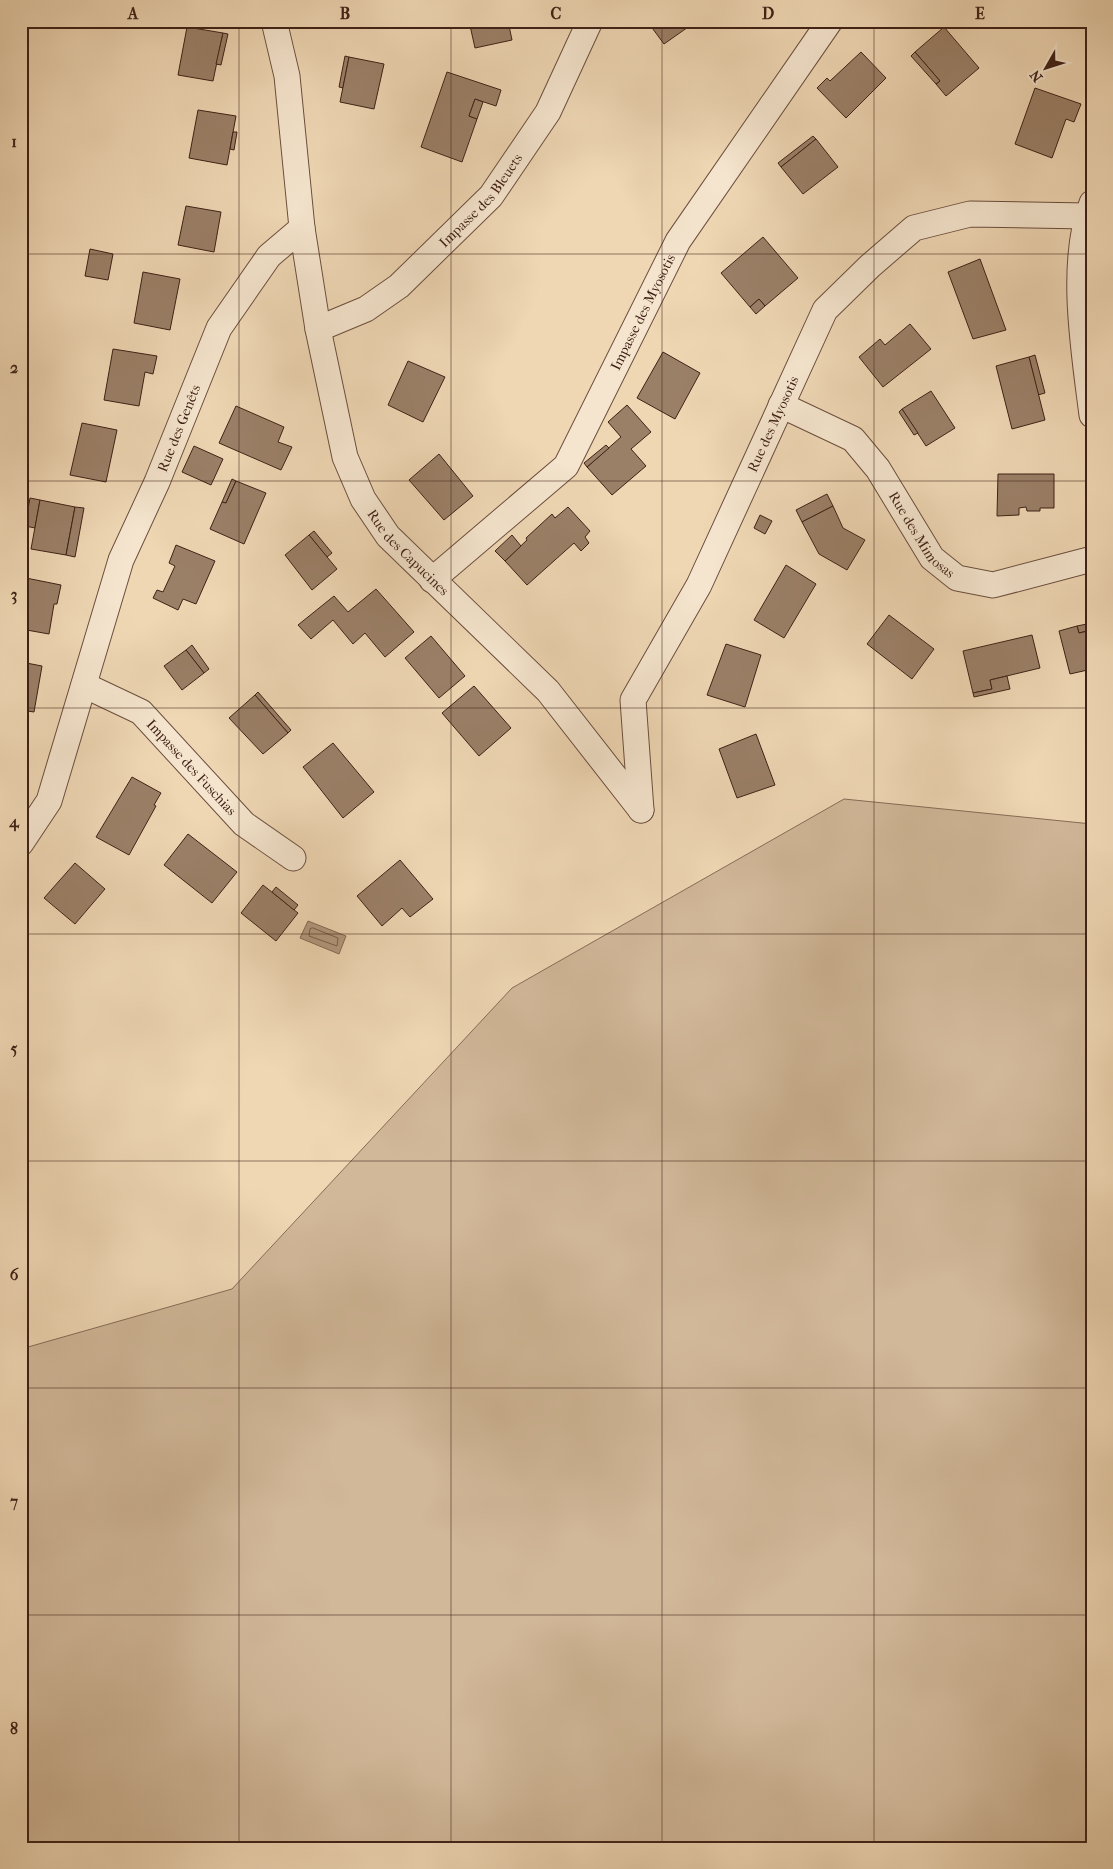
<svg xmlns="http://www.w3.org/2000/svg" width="1113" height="1869" font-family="'IM FELL French Canon',serif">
  <rect width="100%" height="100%" fill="#efd7b4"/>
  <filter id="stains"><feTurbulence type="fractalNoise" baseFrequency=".004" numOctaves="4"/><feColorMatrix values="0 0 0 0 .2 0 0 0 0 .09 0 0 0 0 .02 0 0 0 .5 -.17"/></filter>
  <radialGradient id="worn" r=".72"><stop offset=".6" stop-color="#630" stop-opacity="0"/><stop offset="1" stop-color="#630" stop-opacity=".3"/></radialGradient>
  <path fill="#d1b899" stroke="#886c58" d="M844 799 1092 824V1848H21V1349L232 1289 512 988Z"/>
  <path fill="#b3997e" stroke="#856954" d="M308 921 346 936 339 954 300 938Z"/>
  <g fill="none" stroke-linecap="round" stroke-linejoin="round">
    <path stroke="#795d4a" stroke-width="1" d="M313 928 338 938 337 946 309 936 310 929Z"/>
  </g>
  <g fill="#9b8068" stroke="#3f2116">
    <path d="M469 21H508L512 40 475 48Z"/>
    <path d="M647 21H688L691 25 664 44Z"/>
    <path d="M187 27 223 33 213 81 178 75Z"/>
    <path d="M944 27 979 68 946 96 936 84 940 81 915 52Z"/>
    <path d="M223 33 228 34 221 65 216 64Z"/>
    <path d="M861 52 886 78 846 118 817 88 827 78 830 81Z"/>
    <path d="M915 52 940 81 936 84 911 56Z"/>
    <path d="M345 56 349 57 343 88 339 87Z"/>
    <path d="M349 57 384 64 374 109 340 102Z"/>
    <path d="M447 72 501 90 496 106 475 99 469 116 477 119 462 162 421 147Z"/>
    <path d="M1035 88 1081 104 1074 122 1066 119 1052 158 1015 144Z"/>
    <path d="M475 99 483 102 477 119 469 116Z"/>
    <path d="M198 110 236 116 227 165 189 158Z"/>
    <path d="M233 132H237L234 150 230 149Z"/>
    <path d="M813 136 816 139 781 167 778 163Z"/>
    <path d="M816 139 838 167 803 194 781 167Z"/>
    <path d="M186 206 221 212 214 252 178 245Z"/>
    <path d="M763 237 798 278 765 306 759 299 750 307 721 273Z"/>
    <path d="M90 249 113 254 108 280 85 276Z"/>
    <path d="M980 259 1006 330 973 339 948 272Z"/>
    <path d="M143 272 180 279 170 330 134 323Z"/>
    <path d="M759 299 765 306 756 314 750 307Z"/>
    <path d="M910 324 931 349 883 387 859 357 880 339 885 345Z"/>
    <path d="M113 349 157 356 153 374 145 372 139 406 104 400Z"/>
    <path d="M663 352 700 373 675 419 637 398Z"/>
    <path d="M1035 355 1045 393 1038 395 1029 357Z"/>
    <path d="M1029 357 1045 420 1012 429 996 366Z"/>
    <path d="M408 361 445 377 423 422 388 405Z"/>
    <path d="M931 391 955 428 926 446 902 409Z"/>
    <path d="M627 405 651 432 631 449 646 466 612 495 587 467 621 437 608 422Z"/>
    <path d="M236 406 284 427 278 442 292 447 281 470 219 443Z"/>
    <path d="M902 409 918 433 914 435 899 412Z"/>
    <path d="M82 423 117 430 106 482 70 475Z"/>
    <path d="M606 445 609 448 587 467 584 463Z"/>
    <path d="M194 446 223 459 211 485 182 472Z"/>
    <path d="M439 454 473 496 444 520 409 480Z"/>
    <path d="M998 474H1054V508H1040V511H1027L1026 507 1019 508V515L997 516Z"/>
    <path d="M232 479 236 481 226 503 222 502Z"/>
    <path d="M236 481 266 493 244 544 210 529 222 502 226 503Z"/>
    <path d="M827 494 833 506 802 522 796 510Z"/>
    <path d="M30 498 40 500 35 528 25 526Z"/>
    <path d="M40 500 75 507 66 555 31 549Z"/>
    <path d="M833 506 843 528 865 540 847 570 819 554 802 522Z"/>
    <path d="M75 507 84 508 75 557 66 555Z"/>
    <path d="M568 507 590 531 585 537 589 543 581 551 574 543 527 585 505 561 527 540 526 538 552 514 555 518Z"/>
    <path d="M760 515 772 521 765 534 754 528Z"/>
    <path d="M314 531 332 553 327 557 309 535Z"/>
    <path d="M309 535 337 569 312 590 285 555Z"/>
    <path d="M512 535 521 546 505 561 495 551Z"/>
    <path d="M176 545 215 561 196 604 183 599 178 610 153 598 157 590 163 592 175 566 169 563Z"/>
    <path d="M786 565 816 584 784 638 754 620Z"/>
    <path d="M21 577 61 585 57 604H54L49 634 21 629Z"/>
    <path d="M376 589 414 632 385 657 365 633 353 644 333 620 311 639 298 625 334 596 348 612Z"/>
    <path d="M889 615 934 649 912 679 867 644Z"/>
    <path d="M1092 623V630L1079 633 1077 626Z"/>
    <path d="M1077 626 1079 633 1092 630V669L1070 674 1059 631Z"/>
    <path d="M1032 635 1040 668 990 680 992 689 973 693 963 651Z"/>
    <path d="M431 636 465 676 439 698 405 658Z"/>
    <path d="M726 644 761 655 745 707 707 695Z"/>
    <path d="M192 645 209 669 204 673 186 650Z"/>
    <path d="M186 650 204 673 182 690 164 666Z"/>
    <path d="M21 662 42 666 34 712 21 710Z"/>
    <path d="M1007 676 1010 689 974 697 973 693 992 689 990 680Z"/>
    <path d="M474 686 511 728 479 756 442 713Z"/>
    <path d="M258 692 291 730 288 733 255 695Z"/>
    <path d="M255 695 288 733 263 754 229 718Z"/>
    <path d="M756 734 775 785 737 798 719 749Z"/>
    <path d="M333 743 374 792 343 818 303 767Z"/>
    <path d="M132 777 161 793 154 805 156 806 129 855 96 837Z"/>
    <path d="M188 834 237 872 212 903 164 865Z"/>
    <path d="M400 860 433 899 410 917 402 908 382 926 357 896Z"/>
    <path d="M75 863 105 889 75 924 44 898Z"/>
    <path d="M263 885 298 913 276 941 241 913Z"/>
    <path d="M276 887 298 905 294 910 272 892Z"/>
  </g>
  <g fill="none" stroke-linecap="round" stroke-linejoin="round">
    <g stroke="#6b4e3e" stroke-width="27">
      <g id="street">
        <path d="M1092 203C1069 263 1084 352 1092 415"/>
        <path id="s1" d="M302 228 318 329 345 457 363 499 388 536 548 691 641 810"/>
        <path id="s2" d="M318 329 366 309 399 286 491 196 548 112 590 21"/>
        <path id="s3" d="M781 405 853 439 878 469 932 558 957 578 993 585 1092 559"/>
        <path id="s4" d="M432 580 566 466 678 241 830 21"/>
        <path id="s5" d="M84 685 141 712 244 824 293 858"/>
        <path id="s6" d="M641 810 633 700 699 585 825 310 870 266 914 228 970 214 1087 216"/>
        <path id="s7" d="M21 843 49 801 121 560 157 482 219 328 269 256 302 228 287 76 274 21"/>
      </g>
    </g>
    <use href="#street" stroke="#f5e5ce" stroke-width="25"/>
  </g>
  <path fill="none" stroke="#3f2116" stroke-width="1" stroke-opacity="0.55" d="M239 21V1848M451 21V1848M662 21V1848M874 21V1848M21 254H1092M21 481H1092M21 708H1092M21 934H1092M21 1161H1092M21 1388H1092M21 1615H1092"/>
  <g text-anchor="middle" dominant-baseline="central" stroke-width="4" stroke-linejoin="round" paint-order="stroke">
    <g font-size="14" fill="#3f2116" stroke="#f5e5ce">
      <text stroke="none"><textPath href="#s2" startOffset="211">Impasse des Bleuets</textPath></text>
      <text stroke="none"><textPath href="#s4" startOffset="348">Impasse des Myosotis</textPath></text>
      <text stroke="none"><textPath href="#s6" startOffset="420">Rue des Myosotis</textPath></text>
      <text stroke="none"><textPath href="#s7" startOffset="446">Rue des Genêts</textPath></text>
      <text stroke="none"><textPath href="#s3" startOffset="198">Rue des Mimosas</textPath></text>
      <text stroke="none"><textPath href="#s1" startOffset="349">Rue des Capucines</textPath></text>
      <text stroke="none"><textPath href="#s5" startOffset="138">Impasse des Fuschias</textPath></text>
    </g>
  </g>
  <rect width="1113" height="1869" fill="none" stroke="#efd7b4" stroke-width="55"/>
  <g transform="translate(1046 68) rotate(231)" stroke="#f5e5ce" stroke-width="4" paint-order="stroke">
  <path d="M0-4L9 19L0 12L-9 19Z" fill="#3f2116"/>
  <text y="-8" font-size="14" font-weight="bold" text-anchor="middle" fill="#3f2116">N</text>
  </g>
  <rect x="28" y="28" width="1058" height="1814" fill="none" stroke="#3f2116" stroke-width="2"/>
  <g font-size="16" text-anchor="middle" font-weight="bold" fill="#3f2116">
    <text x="133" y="19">A</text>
    <text x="345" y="19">B</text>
    <text x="556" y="19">C</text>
    <text x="768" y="19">D</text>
    <text x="980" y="19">E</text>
    <text x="14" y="147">1</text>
    <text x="14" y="373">2</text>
    <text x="14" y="600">3</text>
    <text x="14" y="827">4</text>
    <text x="14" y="1054">5</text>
    <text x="14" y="1280">6</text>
    <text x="14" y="1507">7</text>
    <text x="14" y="1734">8</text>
  </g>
  <rect width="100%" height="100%" filter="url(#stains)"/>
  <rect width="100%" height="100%" fill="url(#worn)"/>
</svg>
